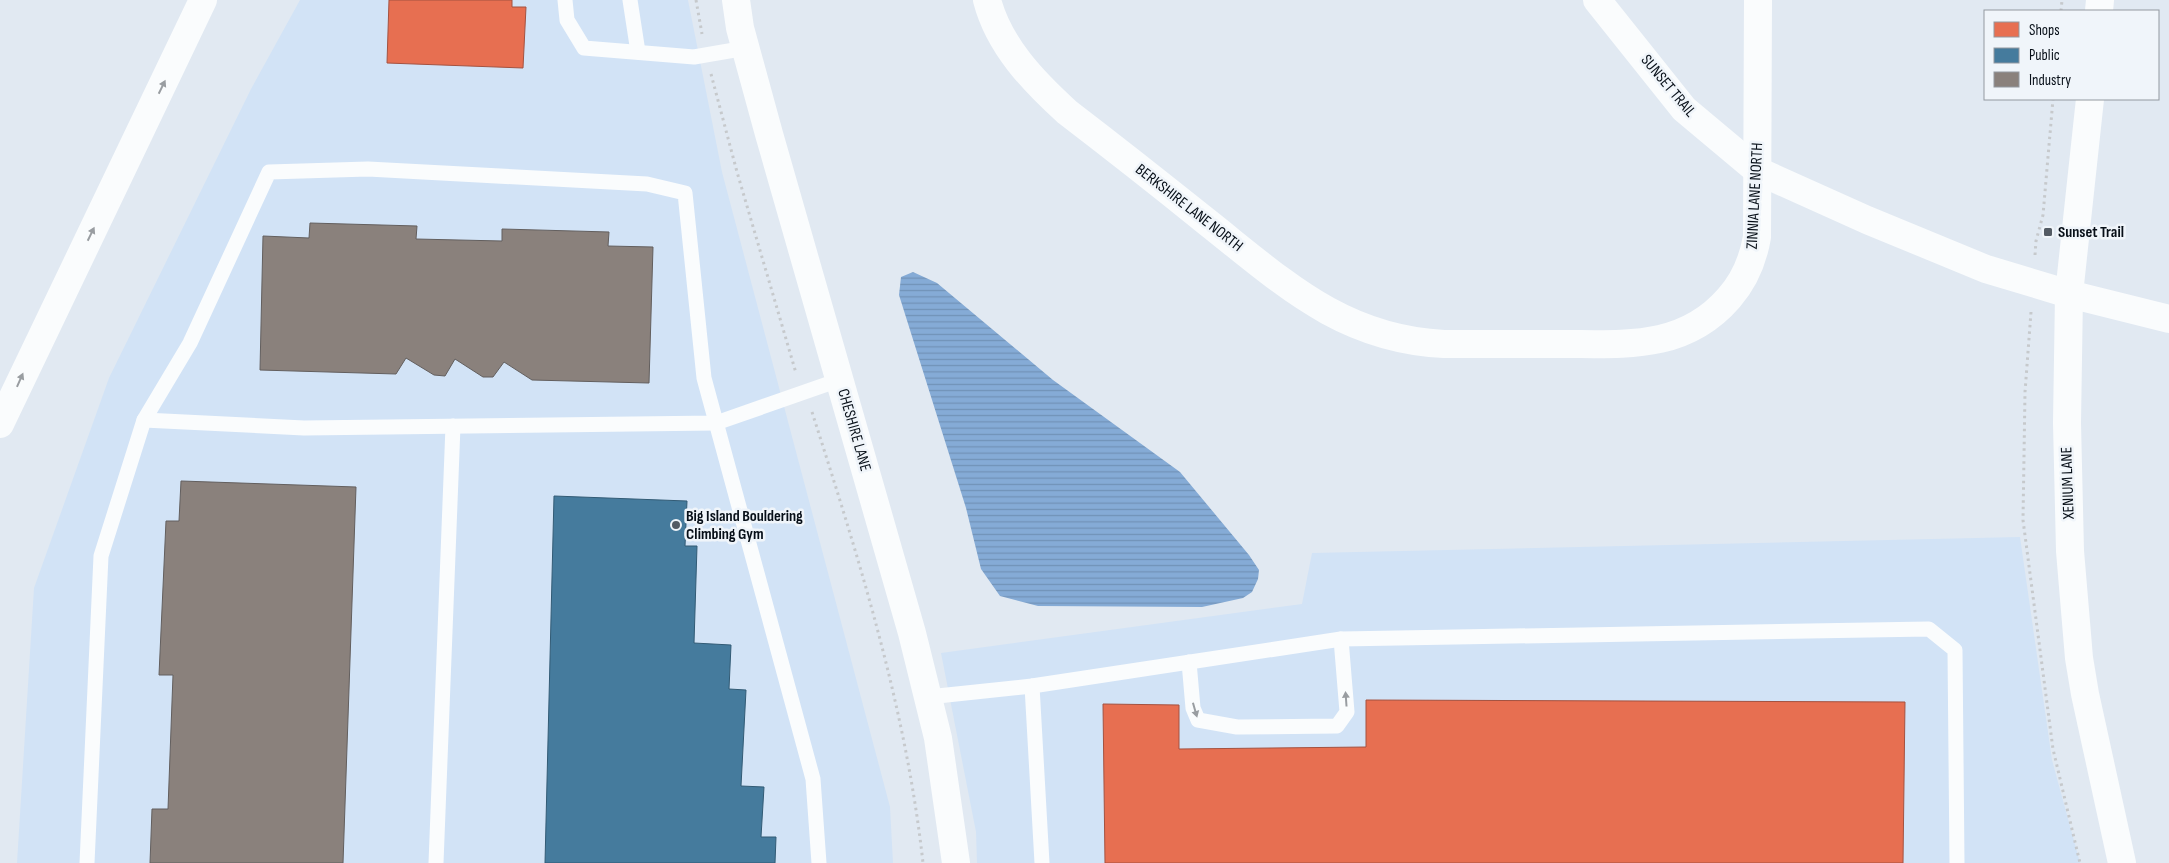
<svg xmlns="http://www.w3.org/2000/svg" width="2169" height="863" font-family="'Sofia Sans Condensed',sans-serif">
  <defs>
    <pattern id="water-rules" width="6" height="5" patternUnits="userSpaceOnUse" patternTransform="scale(1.25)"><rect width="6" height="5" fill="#85abd6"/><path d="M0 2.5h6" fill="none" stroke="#7192b7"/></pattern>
  </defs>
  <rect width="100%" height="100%" fill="#e1e9f2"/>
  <g fill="#d2e3f6">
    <path d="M300 0H688L722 172 890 807 893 863H17L34 588 109 378 251 89Z"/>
    <path d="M2020 537 2052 760 2080 863H977L976 832 941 653 1302 604 1312 553Z"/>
  </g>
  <path fill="url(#water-rules)" d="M913 272 937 283 1053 380 1180 472 1249 555 1259 570 1258 579 1252 592 1243 598 1202 607 1038 606 1000 596 981 569 966 508 899 295 901 277Z"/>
  <g fill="#e76f51" stroke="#a45240">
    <path d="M389 0H512V7H526L523 68 387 63Z"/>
    <path d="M1366 700 1905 702 1903 863H1105L1103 704 1179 705V749L1366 747Z"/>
  </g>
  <path fill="#457b9d" stroke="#325b75" d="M554 496 687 501 685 546H697L694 643 731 645 729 689 746 690 741 786 764 787 761 837H776L775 863H545Z"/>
  <g fill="#8a817c" stroke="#635f5e">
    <path d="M310 223 417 226 416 239 502 241V229L609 232 608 246 653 247 649 383 532 380 504 362 493 377H483L455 359 445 376 434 375 406 358 396 374 260 370 263 236 309 238Z"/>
    <path d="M181 481 356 487 343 863H150L152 809H168L173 675H159L166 521H179Z"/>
  </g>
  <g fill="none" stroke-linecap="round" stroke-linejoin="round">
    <g stroke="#c6c9cc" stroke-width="3" stroke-dasharray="2.5 4" stroke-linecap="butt">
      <path d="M696 0 702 34"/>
      <path d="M2061 11 2062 0"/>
      <path d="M711 74 737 172 796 373"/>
      <path d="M2035 255 2036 241 2043 215 2053 99"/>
      <path d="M2031 312 2025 392 2023 520 2053 749 2080 863"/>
      <path d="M812 412C859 559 906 708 923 863"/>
    </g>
    <g stroke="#fafcfd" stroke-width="15">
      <path d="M565 0 567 20 584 48 694 57 746 48"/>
      <path d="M630 0 638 52"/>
      <path d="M144 420 304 428 716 423 839 380"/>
      <path d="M1189 662 1193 708 1198 720 1237 727 1337 726 1347 712 1341 639"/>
      <path d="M1032 686 1042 863"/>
      <path d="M928 697 1032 686 1341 639 1929 629 1955 650 1957 863"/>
      <path d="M87 863 101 556 144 420 190 343 269 172 368 169 647 184 685 193 704 378 813 779 819 863"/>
      <path d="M436 863 453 426"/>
    </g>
    <g stroke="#fafcfd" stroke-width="28">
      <path d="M987 0C999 46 1033 81 1067 112 1114 148 1161 185 1207 222 1284 283 1342 339 1444 344 1484 344 1523 344 1563 344 1625 344 1684 350 1729 298 1744 281 1753 260 1757 237L1758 0"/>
      <path d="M1597 0 1684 109 1758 171 1867 220 1986 269 2069 294"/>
    </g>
    <g stroke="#fafcfd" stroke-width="28">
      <path d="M736 0 740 28 769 134 912 633 938 738 956 863"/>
      <path d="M2069 294 2169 319"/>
    </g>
    <g stroke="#fafcfd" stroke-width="28">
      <path d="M2099 11 2100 0"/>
      <path d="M2090 99 2069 294 2067 423 2070 551 2079 658 2085 694 2122 863"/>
    </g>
    <path stroke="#fafcfd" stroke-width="28" d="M0 424 203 0"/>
  </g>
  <defs><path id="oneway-solid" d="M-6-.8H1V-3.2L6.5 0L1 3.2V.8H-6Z" transform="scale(1.25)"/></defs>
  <g fill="#999da1">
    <use href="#oneway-solid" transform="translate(162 87) rotate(-64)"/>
    <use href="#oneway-solid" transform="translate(91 234) rotate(-64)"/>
    <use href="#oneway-solid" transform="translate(20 380) rotate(-66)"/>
    <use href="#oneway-solid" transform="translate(1346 699) rotate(-94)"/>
    <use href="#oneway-solid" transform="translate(1195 710) rotate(74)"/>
  </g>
  <g fill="#535b64" stroke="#f0f5fa" stroke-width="2">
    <rect x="2043" y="227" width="10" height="10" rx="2.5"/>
    <circle cx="676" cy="525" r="5"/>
  </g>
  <g text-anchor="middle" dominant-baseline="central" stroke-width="5" stroke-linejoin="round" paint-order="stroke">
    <g font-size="16" fill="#070f18" stroke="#f0f5fa">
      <text transform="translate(1668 86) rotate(50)">SUNSET TRAIL</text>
      <text transform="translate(1755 196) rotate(-87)">ZINNIA LANE NORTH</text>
      <text transform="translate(1189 208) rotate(38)">BERKSHIRE LANE NORTH</text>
      <text transform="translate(854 430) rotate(74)">CHESHIRE LANE</text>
      <text transform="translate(2068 483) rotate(-92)">XENIUM LANE</text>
    </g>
    <g font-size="16" font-weight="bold" fill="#070f18" stroke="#f0f5fa" text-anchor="start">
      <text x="2058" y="232">Sunset Trail</text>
      <text x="686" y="516">Big Island Bouldering<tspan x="686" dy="18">Climbing Gym</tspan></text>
    </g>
  </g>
  <rect x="1984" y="10" width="175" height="90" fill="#f0f5fa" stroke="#9399a0"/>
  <rect x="1994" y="22" width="25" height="15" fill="#e76f51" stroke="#9399a0"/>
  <text x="2029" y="35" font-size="15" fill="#070f18">Shops</text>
  <rect x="1994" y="48" width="25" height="15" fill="#457b9d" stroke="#9399a0"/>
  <text x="2029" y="60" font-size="15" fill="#070f18">Public</text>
  <rect x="1994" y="72" width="25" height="15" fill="#8a817c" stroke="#9399a0"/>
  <text x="2029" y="85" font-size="15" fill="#070f18">Industry</text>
</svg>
